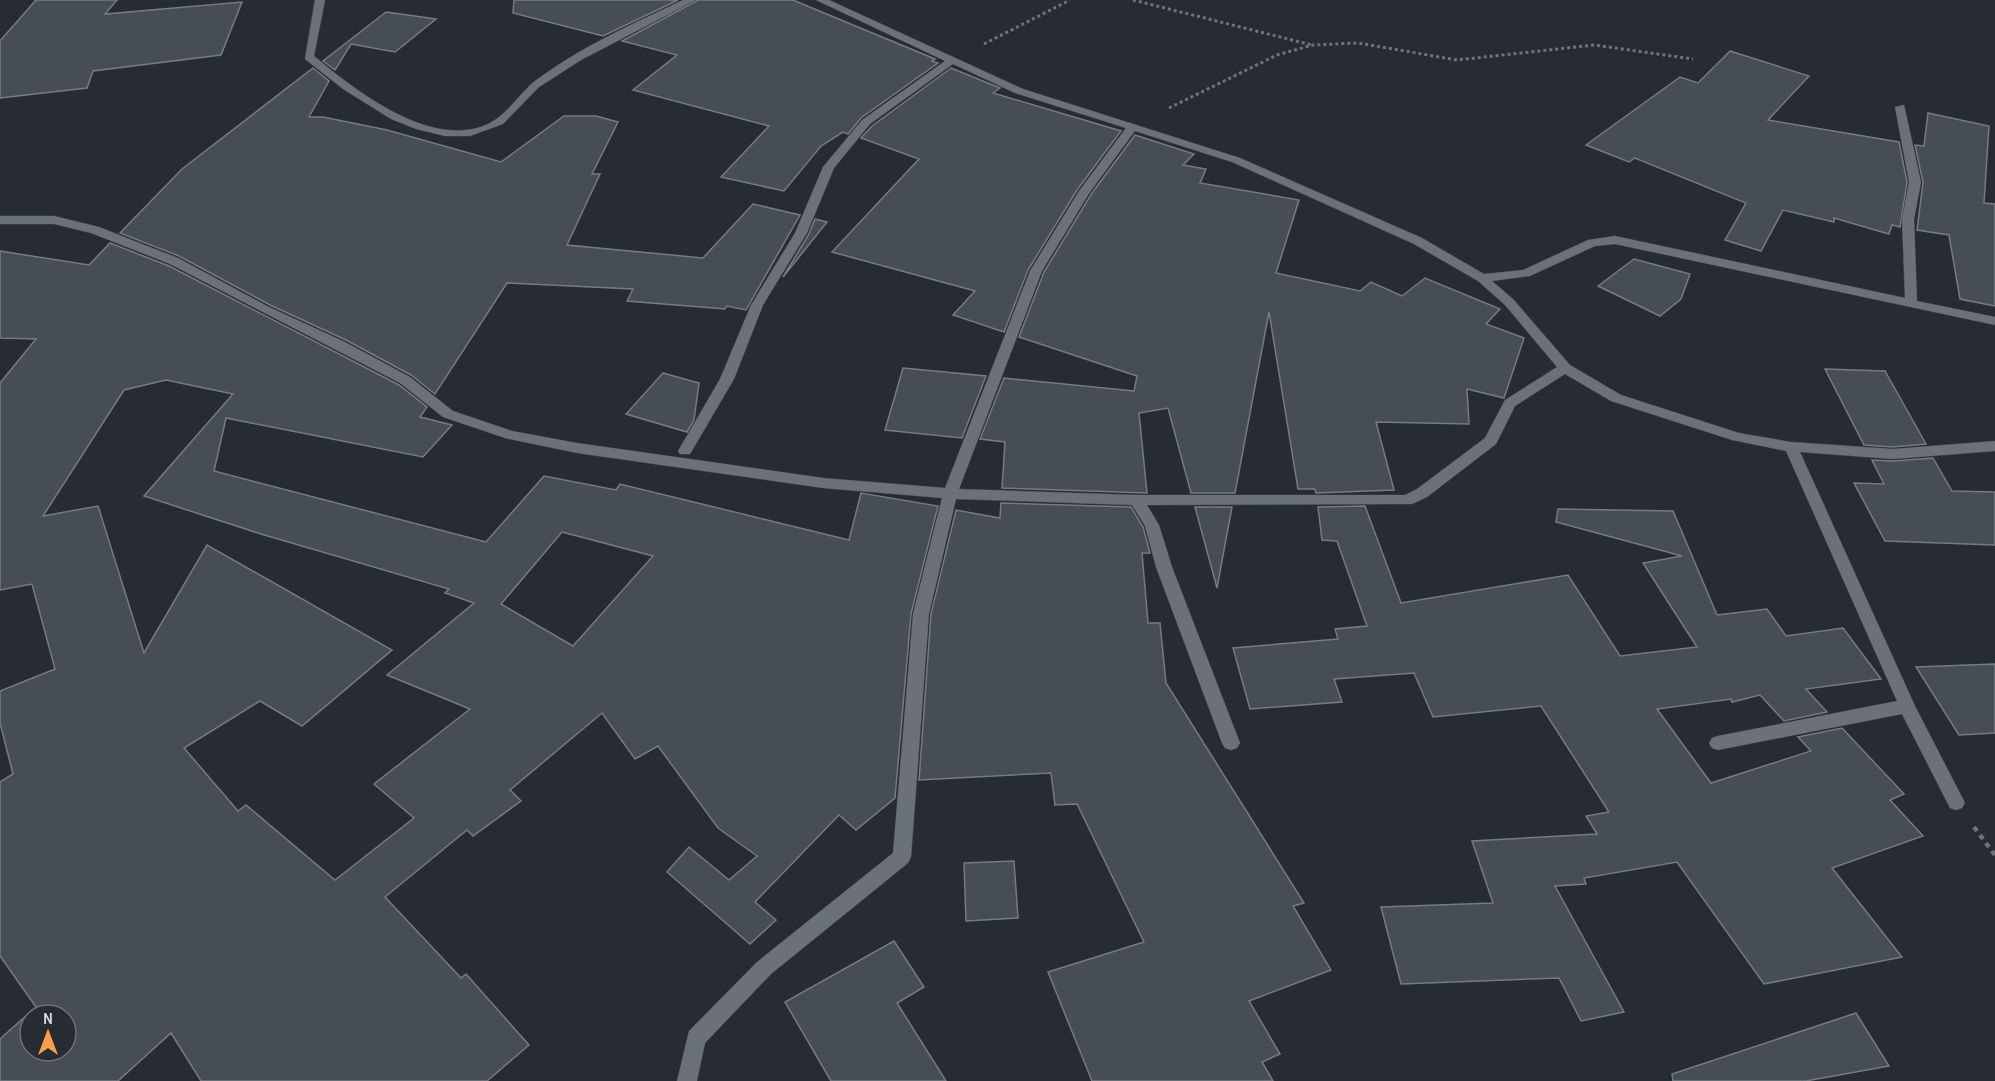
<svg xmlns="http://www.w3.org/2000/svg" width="1995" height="1081" font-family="'Archivo Narrow',sans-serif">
  <rect width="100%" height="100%" fill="#272c32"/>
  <g fill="#474d54" stroke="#757b83" stroke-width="1.5" fill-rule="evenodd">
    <path d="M36 0H117L105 14 242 2 221 55 93 71 87 88 0 98V41Z"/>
    <path d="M514 0H678L603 36 513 13Z"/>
    <path d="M698 0H793L935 59 932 61 938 63 861 118 848 134 843 132 821 146 784 191 721 177 769 126 633 90 677 55 622 41Z"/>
    <path d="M386 12 436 19 395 52 351 44 335 70 323 61Z"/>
    <path d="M1730 51 1809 76 1768 120 1899 142 1907 182 1900 227 1892 225 1889 234 1834 218V222L1783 210 1761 251 1725 240 1746 203 1635 158 1629 162 1586 145 1680 77 1698 83Z"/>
    <path d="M313 68 329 81 309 117H323L387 130 501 162 564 116H596L618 122 592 174H600L567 245 703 258 753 204 800 215 746 310 727 306 725 309 627 301 633 289 507 283 435 394 411 375 346 340 270 305 179 256 120 233 182 169Z"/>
    <path d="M951 68 1000 88 993 93 1121 131 1077 190 1028 270 1004 332 953 315 975 291 832 252 919 159 861 138 872 126Z"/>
    <path d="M1928 113 1989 126 1984 203 1995 204V306L1960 299 1949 235 1917 230 1923 182 1915 145 1924 146Z"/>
    <path d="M1135 135 1194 154 1183 165 1206 169 1200 183 1299 200 1276 273 1360 291 1371 282 1402 296 1425 278 1500 309 1486 324 1524 338 1504 398 1467 389 1469 424 1376 422 1394 490 1316 493 1315 489H1298L1269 312 1235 493H1191L1168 408 1139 413 1147 493 1002 488 1005 442 980 439 1004 378 1134 391 1137 376 1019 337 1044 272 1092 193Z"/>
    <path d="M815 219 827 222 783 277 809 234Z"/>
    <path d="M110 243 169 266 399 385 427 407 420 417 452 425 423 457 226 418 214 471 486 542 544 476 616 490 620 484 849 540 861 493 938 506 911 614 895 798 856 830 839 815 755 902 776 920 750 944 667 872 689 847 729 880 757 856 718 828 658 746 635 759 602 713 510 790 521 801 473 836 467 830 385 897 461 978 466 974 529 1045 487 1081H201L171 1033 118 1081H0V1039L36 1007 0 956V782L13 774 0 723V691L55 669 32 584 0 590V383L36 339 0 338V251L89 265ZM166 380 233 394 144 496 261 534 449 589 445 593 474 603 387 675 470 709 374 784 414 818 335 880 246 805 238 811 184 748 260 701 302 726 392 650 207 545 144 653 98 506 43 516 124 390ZM562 532 653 556 573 646 501 604ZM30 1015H66V1051H30Z"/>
    <path d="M1634 259 1690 274 1681 299 1660 316 1598 286Z"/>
    <path d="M903 368 986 376 962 438 885 430Z"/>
    <path d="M1825 369 1885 371 1926 444 1893 447 1864 445Z"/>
    <path d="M663 373 699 383 694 420 687 432 626 414Z"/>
    <path d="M1933 458 1952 491 1995 492V545L1885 541 1854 483 1884 484 1872 460 1893 461Z"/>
    <path d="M1001 503 1131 507 1143 527 1150 553H1142L1148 623H1160L1166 683 1304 903 1293 906 1331 970 1249 1001 1280 1054 1262 1062 1273 1081H1092L1048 972 1144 942 1077 804 1055 805 1051 773 919 780 931 614 956 510 1000 518Z"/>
    <path d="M1365 506 1401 603 1568 575 1620 656 1697 647 1643 563 1682 556 1556 522 1558 509 1673 511 1717 615 1767 609 1786 636 1843 628 1881 679 1806 689 1827 712 1784 721 1760 695 1732 702 1731 699 1657 709 1711 783 1811 751 1798 737 1842 728 1904 794 1890 800 1923 836 1832 868 1902 957 1764 984 1677 862 1584 878 1586 884 1555 886 1624 1012 1581 1021 1559 978 1401 984 1381 907 1493 903 1472 841 1597 834 1586 816 1609 812 1541 706 1433 717 1414 673 1334 679 1342 702 1250 709 1233 648 1338 639 1335 629 1367 626 1337 541 1322 540 1318 507Z"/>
    <path d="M1195 507H1232L1217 588Z"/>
    <path d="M1995 664V733L1959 735 1916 667Z"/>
    <path d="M1014 861 1018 918 966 921 964 863Z"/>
    <path d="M894 941 924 987 897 1003 946 1081H831L785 1002Z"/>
    <path d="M1856 1013 1889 1066 1806 1081H1673L1672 1074Z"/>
  </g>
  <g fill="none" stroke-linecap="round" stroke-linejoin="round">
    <g stroke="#43474d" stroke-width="1">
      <g id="minor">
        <path d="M315 0H325L314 56C356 91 431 150 488 124 509 114 520 91 539 78 583 46 634 23 683 0H696L581 60 539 87 503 124 470 136H445L416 129 391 119 343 89 305 59Z"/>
        <path d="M816 0H829L1023 89 1240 158 1422 238 1484 274 1523 270 1588 240 1615 236 1905 298 1902 219 1909 182 1895 107 1904 105 1921 182 1914 219 1917 301 1995 317V325L1615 244 1595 246 1530 276 1492 281 1513 299 1570 365 1621 395 1739 433 1791 442 1893 449 1995 441V451L1893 459 1800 452 1915 706 1965 803 1962 808 1956 810 1950 808 1902 714 1718 750 1712 748 1709 743 1712 738 1718 736 1897 701 1786 451 1732 440 1611 401 1565 374 1515 406 1496 444 1427 497 1412 504 1147 505 1159 525 1172 567 1240 743 1237 748 1231 750 1225 748 1222 743 1156 567 1145 526 1132 505 956 499 929 614 911 857 908 863 771 974 705 1043 697 1081H677L689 1031 757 962 893 853 913 614 942 498 823 488 577 453 505 438 443 417 400 383 170 264 91 233 54 224H0V216H54L99 227 178 258 269 307 345 342 410 377 453 411 512 431 577 443 823 478 945 488 1030 271 1079 191 1126 128 1015 93 953 64 870 124 834 168 807 233 763 305 734 379 690 454H680L678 451 720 379 751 305 795 233 823 167 862 120 945 61ZM1135 131 1232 162 1414 244 1478 281 1505 305 1557 367 1505 400 1485 438 1417 489 1405 495H1136L959 489 1042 271 1090 192Z"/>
      </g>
    </g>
    <g stroke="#707479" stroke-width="3" stroke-dasharray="3 3" stroke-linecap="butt">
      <path d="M1133 0 1312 45"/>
      <path d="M984 44 1070 0"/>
      <path d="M1169 108 1277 55 1313 45 1358 43 1457 60 1594 45 1693 59"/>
    </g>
    <path stroke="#707479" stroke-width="4.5" stroke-dasharray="5 5" stroke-linecap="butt" d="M1974 827 1995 855"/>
    <use href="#minor" fill="#6b7178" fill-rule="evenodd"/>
  </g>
  <g transform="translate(48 1033)"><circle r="28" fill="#272c32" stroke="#6d7176" stroke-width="1.5"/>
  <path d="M0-4.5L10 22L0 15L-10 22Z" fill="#fa9f4e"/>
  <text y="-9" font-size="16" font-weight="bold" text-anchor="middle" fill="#d5d9dd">N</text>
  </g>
</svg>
